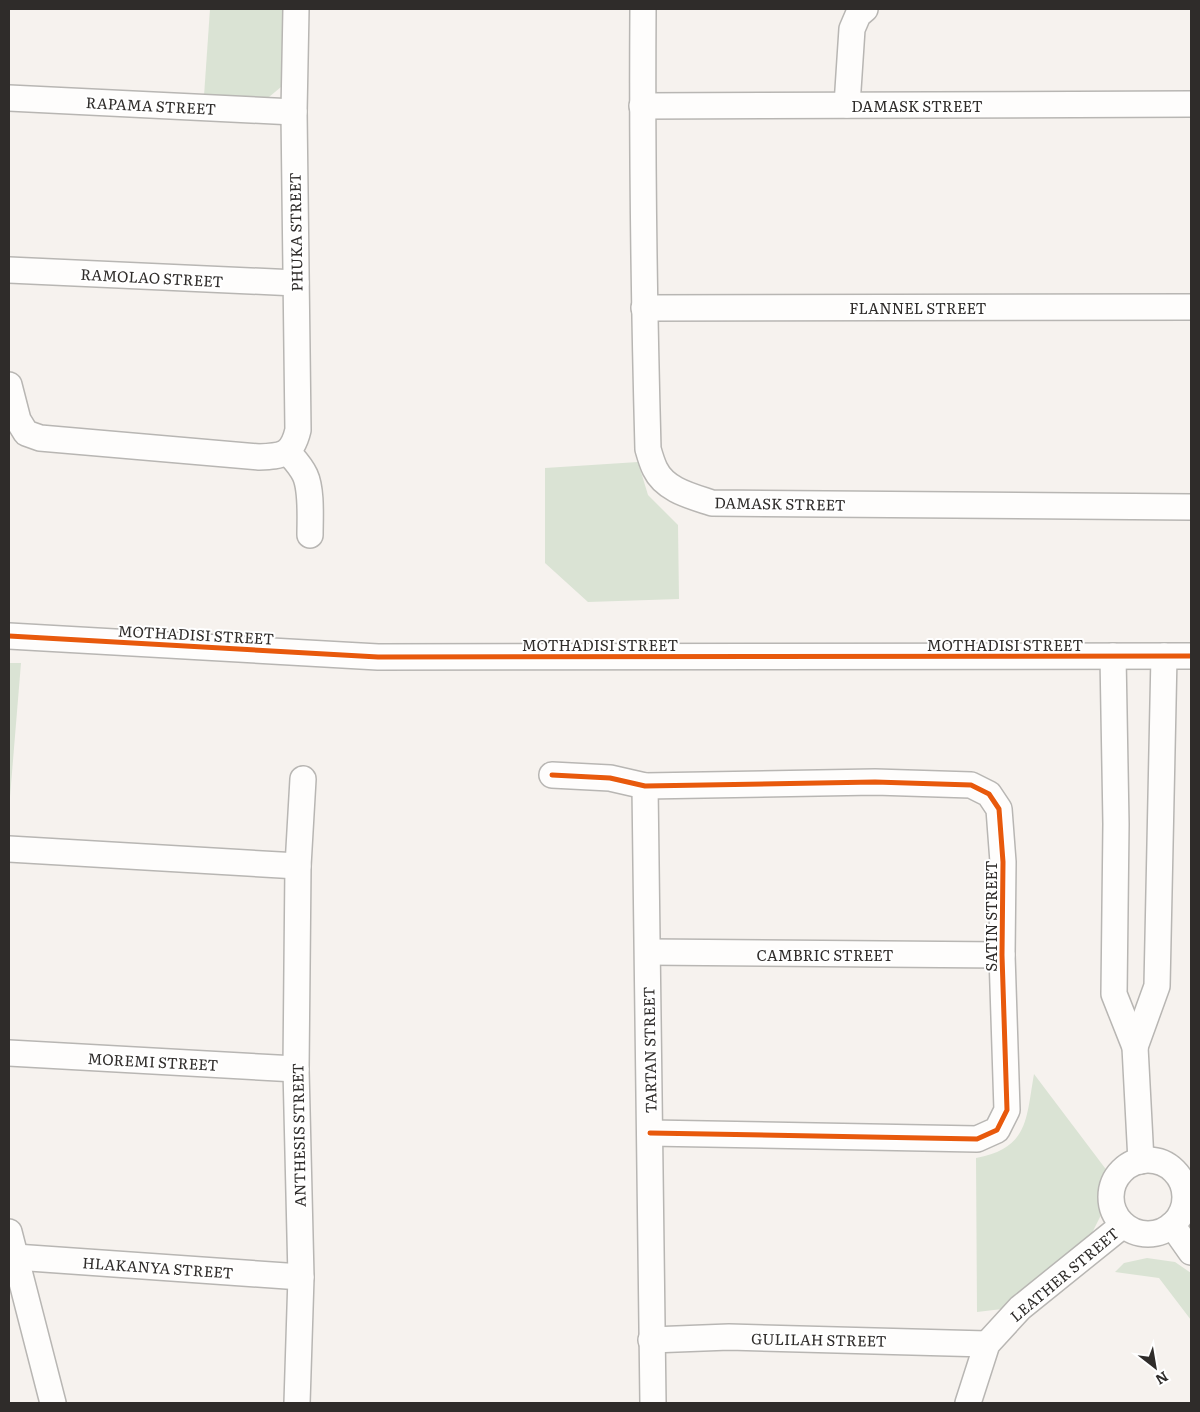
<svg xmlns="http://www.w3.org/2000/svg" width="1200" height="1412" font-family="Literata,serif">
  <rect width="100%" height="100%" fill="#f6f2ee"/>
  <g fill="#dae3d4">
    <path d="M210 9H286L284 72 281 87 269 97 245 103 204 96Z"/>
    <path d="M638 462 648 495 678 525 679 599 588 602 545 563V468Z"/>
    <path d="M9 663H21L9 809Z"/>
    <path d="M1034 1074 1111 1176 1103 1211 1092 1233 1002 1309 977 1312 976 1158C1029 1148 1026 1119 1034 1074Z"/>
    <path d="M1147 1258 1175 1262 1191 1273V1320L1159 1278 1115 1272 1124 1263Z"/>
  </g>
  <g fill="none" stroke-linecap="round" stroke-linejoin="round">
    <g stroke="#b8b6b3" stroke-width="28">
      <g id="minor">
        <path d="M643 9C642 156 644 302 648 449 650 456 652 463 655 469 665 490 691 496 712 503L1191 507"/>
        <path d="M9 98 294 112"/>
        <path d="M847 105 852 29 858 15 865 9"/>
        <path d="M642 106 1191 104"/>
        <path d="M9 270 296 283"/>
        <path d="M644 308 1191 307"/>
        <path d="M9 385 18 420 26 433 40 438 259 457C283 456 292 455 298 430L294 112 296 9"/>
        <path d="M288 452C294 459 301 466 305 475 312 490 310 518 310 535"/>
        <path d="M9 636 378 657 1191 656"/>
        <path d="M1113 656 1116 824 1114 994 1135 1047 1141 1161"/>
        <path d="M552 775 610 778 645 786 875 782 971 785 989 794 999 809 1003 862 1002 955 1007 1110 997 1130 977 1139 650 1133"/>
        <path d="M645 786 653 1403"/>
        <path d="M9 849 298 866"/>
        <path d="M648 952 1002 955"/>
        <path d="M1135 1047 1157 986 1164 656"/>
        <path d="M9 1053 296 1069"/>
        <circle cx="1148" cy="1197" r="37"/>
        <path d="M1172 1225 1191 1252"/>
        <path d="M9 1232 53 1403"/>
        <path d="M15 1257 301 1277"/>
        <path d="M651 1340 729 1337 987 1344"/>
        <path d="M297 1403 301 1277 296 1069 298 866 303 779"/>
        <path d="M968 1403 987 1344 1020 1308 1123 1225"/>
      </g>
    </g>
    <use href="#minor" stroke="#fefdfc" stroke-width="25"/>
    <g stroke="#fff" stroke-width="8">
      <g id="cycleway">
        <path d="M9 636 378 657 1191 656"/>
        <path d="M552 775 610 778 645 786 875 782 971 785 989 794 999 809 1003 862 1002 955 1007 1110 997 1130 977 1139 650 1133"/>
      </g>
    </g>
    <use href="#cycleway" stroke="#e8590c" stroke-width="5"/>
  </g>
  <g text-anchor="middle" dominant-baseline="central" stroke-width="4" stroke-linejoin="round" paint-order="stroke">
    <g font-size="15" fill="#2f2c2a" stroke="#fff">
      <text transform="translate(151 105) rotate(3)">RAPAMA STREET</text>
      <text x="917" y="105">DAMASK STREET</text>
      <text transform="translate(295 232) rotate(-91)">PHUKA STREET</text>
      <text transform="translate(152 277) rotate(3)">RAMOLAO STREET</text>
      <text x="918" y="307">FLANNEL STREET</text>
      <text transform="translate(780 503) rotate(1)">DAMASK STREET</text>
      <text transform="translate(196 634) rotate(3)">MOTHADISI STREET</text>
      <text x="600" y="644">MOTHADISI STREET</text>
      <text x="1005" y="644">MOTHADISI STREET</text>
      <text transform="translate(990 916) rotate(-90)">SATIN STREET</text>
      <text x="825" y="954">CAMBRIC STREET</text>
      <text transform="translate(649 1050) rotate(-91)">TARTAN STREET</text>
      <text transform="translate(153 1061) rotate(3)">MOREMI STREET</text>
      <text transform="translate(298 1135) rotate(-91)">ANTHESIS STREET</text>
      <text transform="translate(158 1267) rotate(4)">HLAKANYA STREET</text>
      <text transform="translate(1064 1274) rotate(-40)">LEATHER STREET</text>
      <text transform="translate(819 1339) rotate(1)">GULILAH STREET</text>
    </g>
  </g>
  <rect width="1200" height="1412" fill="none" stroke="#2f2c2a" stroke-width="20"/>
  <g transform="translate(1155 1367) rotate(149)" stroke="#ffffff" stroke-width="4" paint-order="stroke">
  <path d="M0-4L9 19L0 12L-9 19Z" fill="#2f2c2a"/>
  <text y="-8" font-size="14" font-weight="bold" text-anchor="middle" fill="#2f2c2a">N</text>
  </g>
</svg>
